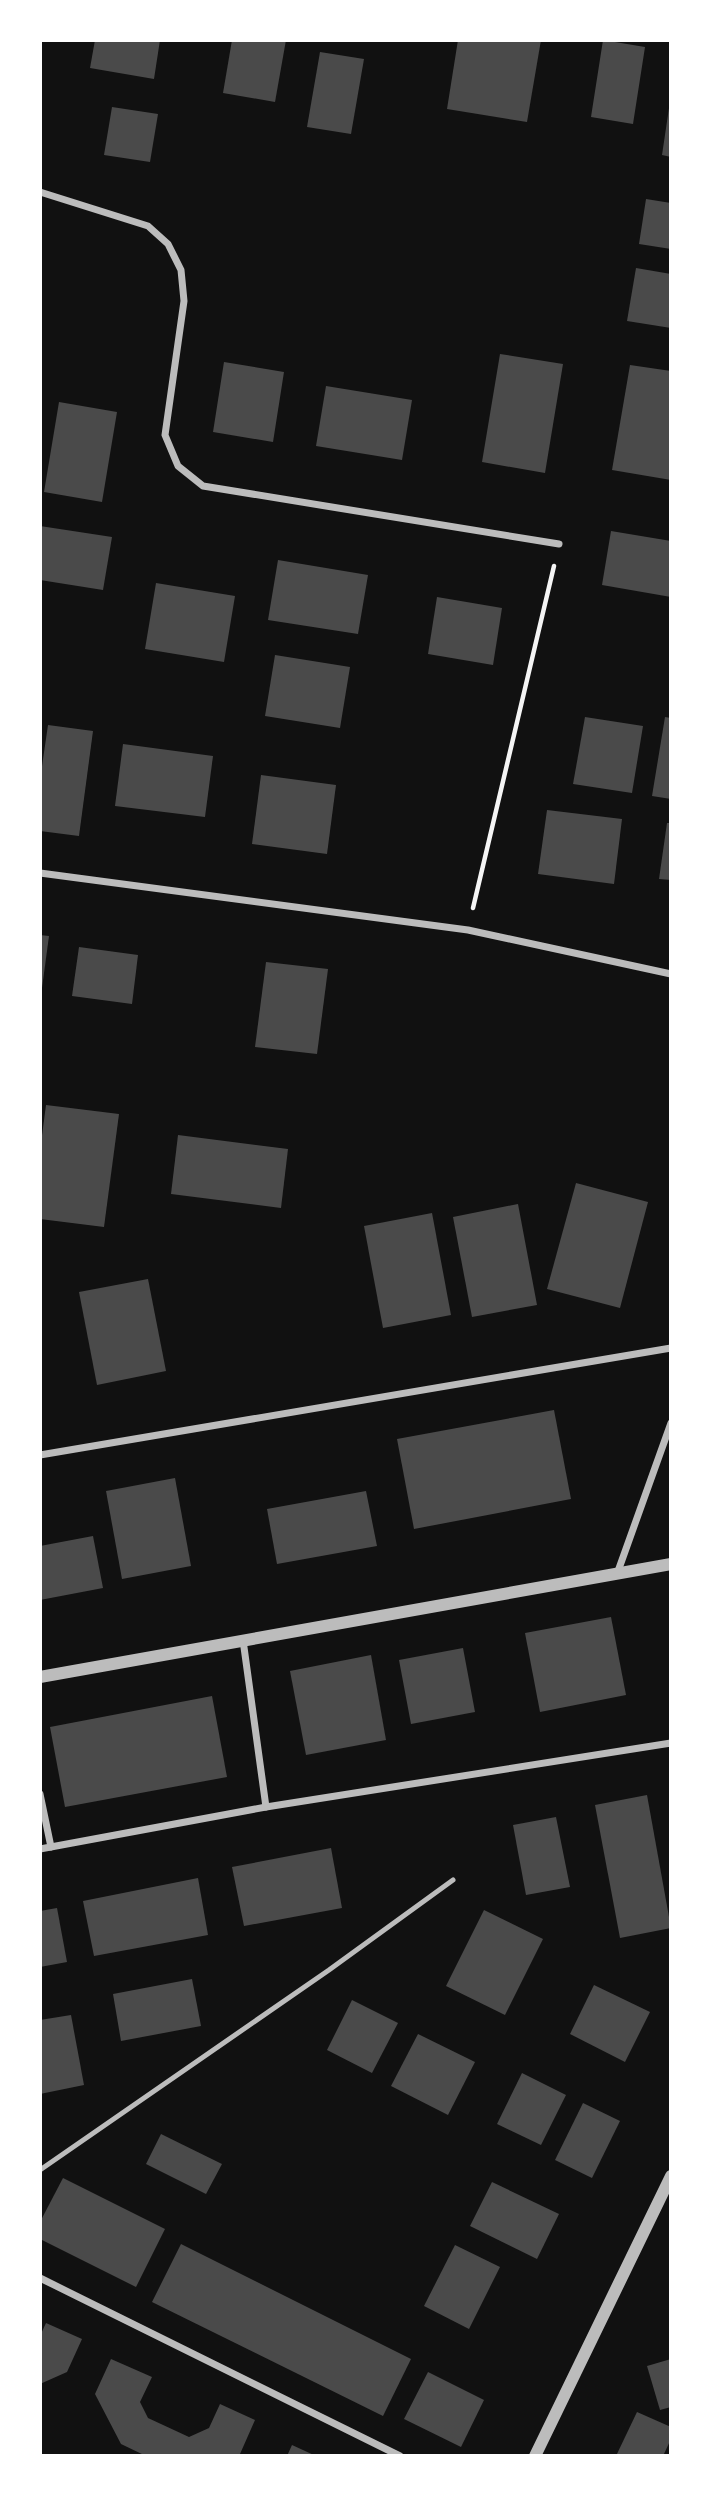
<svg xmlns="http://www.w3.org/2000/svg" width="711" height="2496" font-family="'Roboto Condensed',sans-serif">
  <rect width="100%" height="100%" fill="#111"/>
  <g fill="#4a4a4a">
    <path d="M95 40H160L154 79 90 68Z"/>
    <path d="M232 40H286L275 102 223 93Z"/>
    <path d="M458 40H541L527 122 447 109Z"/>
    <path d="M603 40 645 47 633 124 591 117Z"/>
    <path d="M320 52 364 59 351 134 307 127Z"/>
    <path d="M112 107 158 114 150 162 104 155Z"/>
    <path d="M669 108H671V157L662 155Z"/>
    <path d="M646 199 671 203V249L639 244Z"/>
    <path d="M636 268 671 274V328L627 321Z"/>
    <path d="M500 354 563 364 545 473 482 462Z"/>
    <path d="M224 362 284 372 273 442 213 432Z"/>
    <path d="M630 365 671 371V480L612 470Z"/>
    <path d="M326 386 412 400 402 460 316 446Z"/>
    <path d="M59 402 117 412 102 502 44 492Z"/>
    <path d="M40 526 112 537 103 590 40 580Z"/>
    <path d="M611 531 671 541V597L602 585Z"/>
    <path d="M278 560 368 575 358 634 268 620Z"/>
    <path d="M156 583 235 596 224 662 145 649Z"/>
    <path d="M437 597 502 608 493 665 428 654Z"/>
    <path d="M275 655 350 667 340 728 265 716Z"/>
    <path d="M585 717 643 726 632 793 573 784Z"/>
    <path d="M665 717 671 718V799L652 796Z"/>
    <path d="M48 725 93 731 79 836 40 831V780Z"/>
    <path d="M123 744 213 756 205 817 115 806Z"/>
    <path d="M261 775 336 785 327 854 252 844Z"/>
    <path d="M547 810 622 819 614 884 538 874Z"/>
    <path d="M667 823H671V880L659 879Z"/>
    <path d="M40 935 49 936 42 988 40 987Z"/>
    <path d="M79 947 138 955 132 1004 72 996Z"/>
    <path d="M266 962 328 969 317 1054 255 1047Z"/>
    <path d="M46 1105 119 1114 104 1227 40 1219V1151Z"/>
    <path d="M178 1135 288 1149 281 1208 171 1194Z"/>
    <path d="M576 1183 648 1202 620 1308 547 1289Z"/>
    <path d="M518 1204 537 1305 472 1317 453 1217Z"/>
    <path d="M432 1213 451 1315 383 1328 364 1226Z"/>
    <path d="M148 1279 166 1371 97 1385 79 1292Z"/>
    <path d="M554 1410 571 1499 414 1529 397 1439Z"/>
    <path d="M175 1478 191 1566 122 1579 106 1491Z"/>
    <path d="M366 1491 377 1546 277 1564 267 1509Z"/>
    <path d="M93 1536 103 1588 40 1600V1546Z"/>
    <path d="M611 1617 626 1695 540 1712 525 1633Z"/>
    <path d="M463 1648 475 1712 411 1724 399 1660Z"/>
    <path d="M371 1655 386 1740 306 1755 290 1671Z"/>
    <path d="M212 1696 227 1777 65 1807 50 1727Z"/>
    <path d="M647 1795 671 1928 620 1938 595 1805Z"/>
    <path d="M556 1817 570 1887 526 1895 513 1825Z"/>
    <path d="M331 1848 342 1908 244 1926 232 1867Z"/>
    <path d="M198 1878 208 1935 94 1956 83 1901Z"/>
    <path d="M57 1908 67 1962 40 1967V1911Z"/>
    <path d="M484 1910 543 1939 505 2015 446 1986Z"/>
    <path d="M192 1979 201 2026 121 2041 113 1994Z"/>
    <path d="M594 1985 650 2012 625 2062 570 2034Z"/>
    <path d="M352 2000 398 2023 372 2073 327 2050Z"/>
    <path d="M71 2015 84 2085 40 2094V2020Z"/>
    <path d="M418 2034 475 2062 448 2115 391 2086Z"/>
    <path d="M522 2073 566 2095 541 2145 497 2124Z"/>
    <path d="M583 2103 620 2121 592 2178 555 2160Z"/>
    <path d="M161 2134 222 2164 206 2194 146 2164Z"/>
    <path d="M63 2178 165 2229 136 2287 40 2239V2222Z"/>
    <path d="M492 2182 559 2214 537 2259 470 2226Z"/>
    <path d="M181 2244 411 2359 383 2416 152 2302Z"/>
    <path d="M455 2245 500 2267 469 2329 424 2306Z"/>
    <path d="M46 2323 82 2339 67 2372 40 2384V2336Z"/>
    <path d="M111 2359 152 2377 140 2402 148 2418 189 2437 209 2428 220 2404 255 2420 240 2454 235 2456H146L121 2444 95 2394Z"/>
    <path d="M671 2359V2407L660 2410 647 2366Z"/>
    <path d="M428 2372 484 2400 461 2447 404 2419Z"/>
    <path d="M637 2412 671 2427V2439L663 2456H616Z"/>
    <path d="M292 2445 316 2456H287Z"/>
  </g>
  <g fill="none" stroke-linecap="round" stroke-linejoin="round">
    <path stroke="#f5f5f5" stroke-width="4.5" d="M473 908 554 566"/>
    <path stroke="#bcbcbc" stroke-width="5" d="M40 2170 329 1970 453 1880"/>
    <g stroke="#bcbcbc" stroke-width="7">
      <path d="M40 192 148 226 168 244 181 270 184 301 165 435 178 466 203 486 559 544"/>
      <path d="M40 873 468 930 671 974"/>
      <path d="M40 1455 671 1348"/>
      <path d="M617 1574 671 1423"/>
      <path d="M243 1640 266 1807"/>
      <path d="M40 1794 51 1847"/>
      <path d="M40 1849 266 1807 671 1743"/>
      <path d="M40 2278 400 2456"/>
    </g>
    <g stroke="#bcbcbc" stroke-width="12">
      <path d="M40 1677 671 1564"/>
      <path d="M535 2456 671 2176"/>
    </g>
  </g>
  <rect width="711" height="2496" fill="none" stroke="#ffffff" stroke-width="84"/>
</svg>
